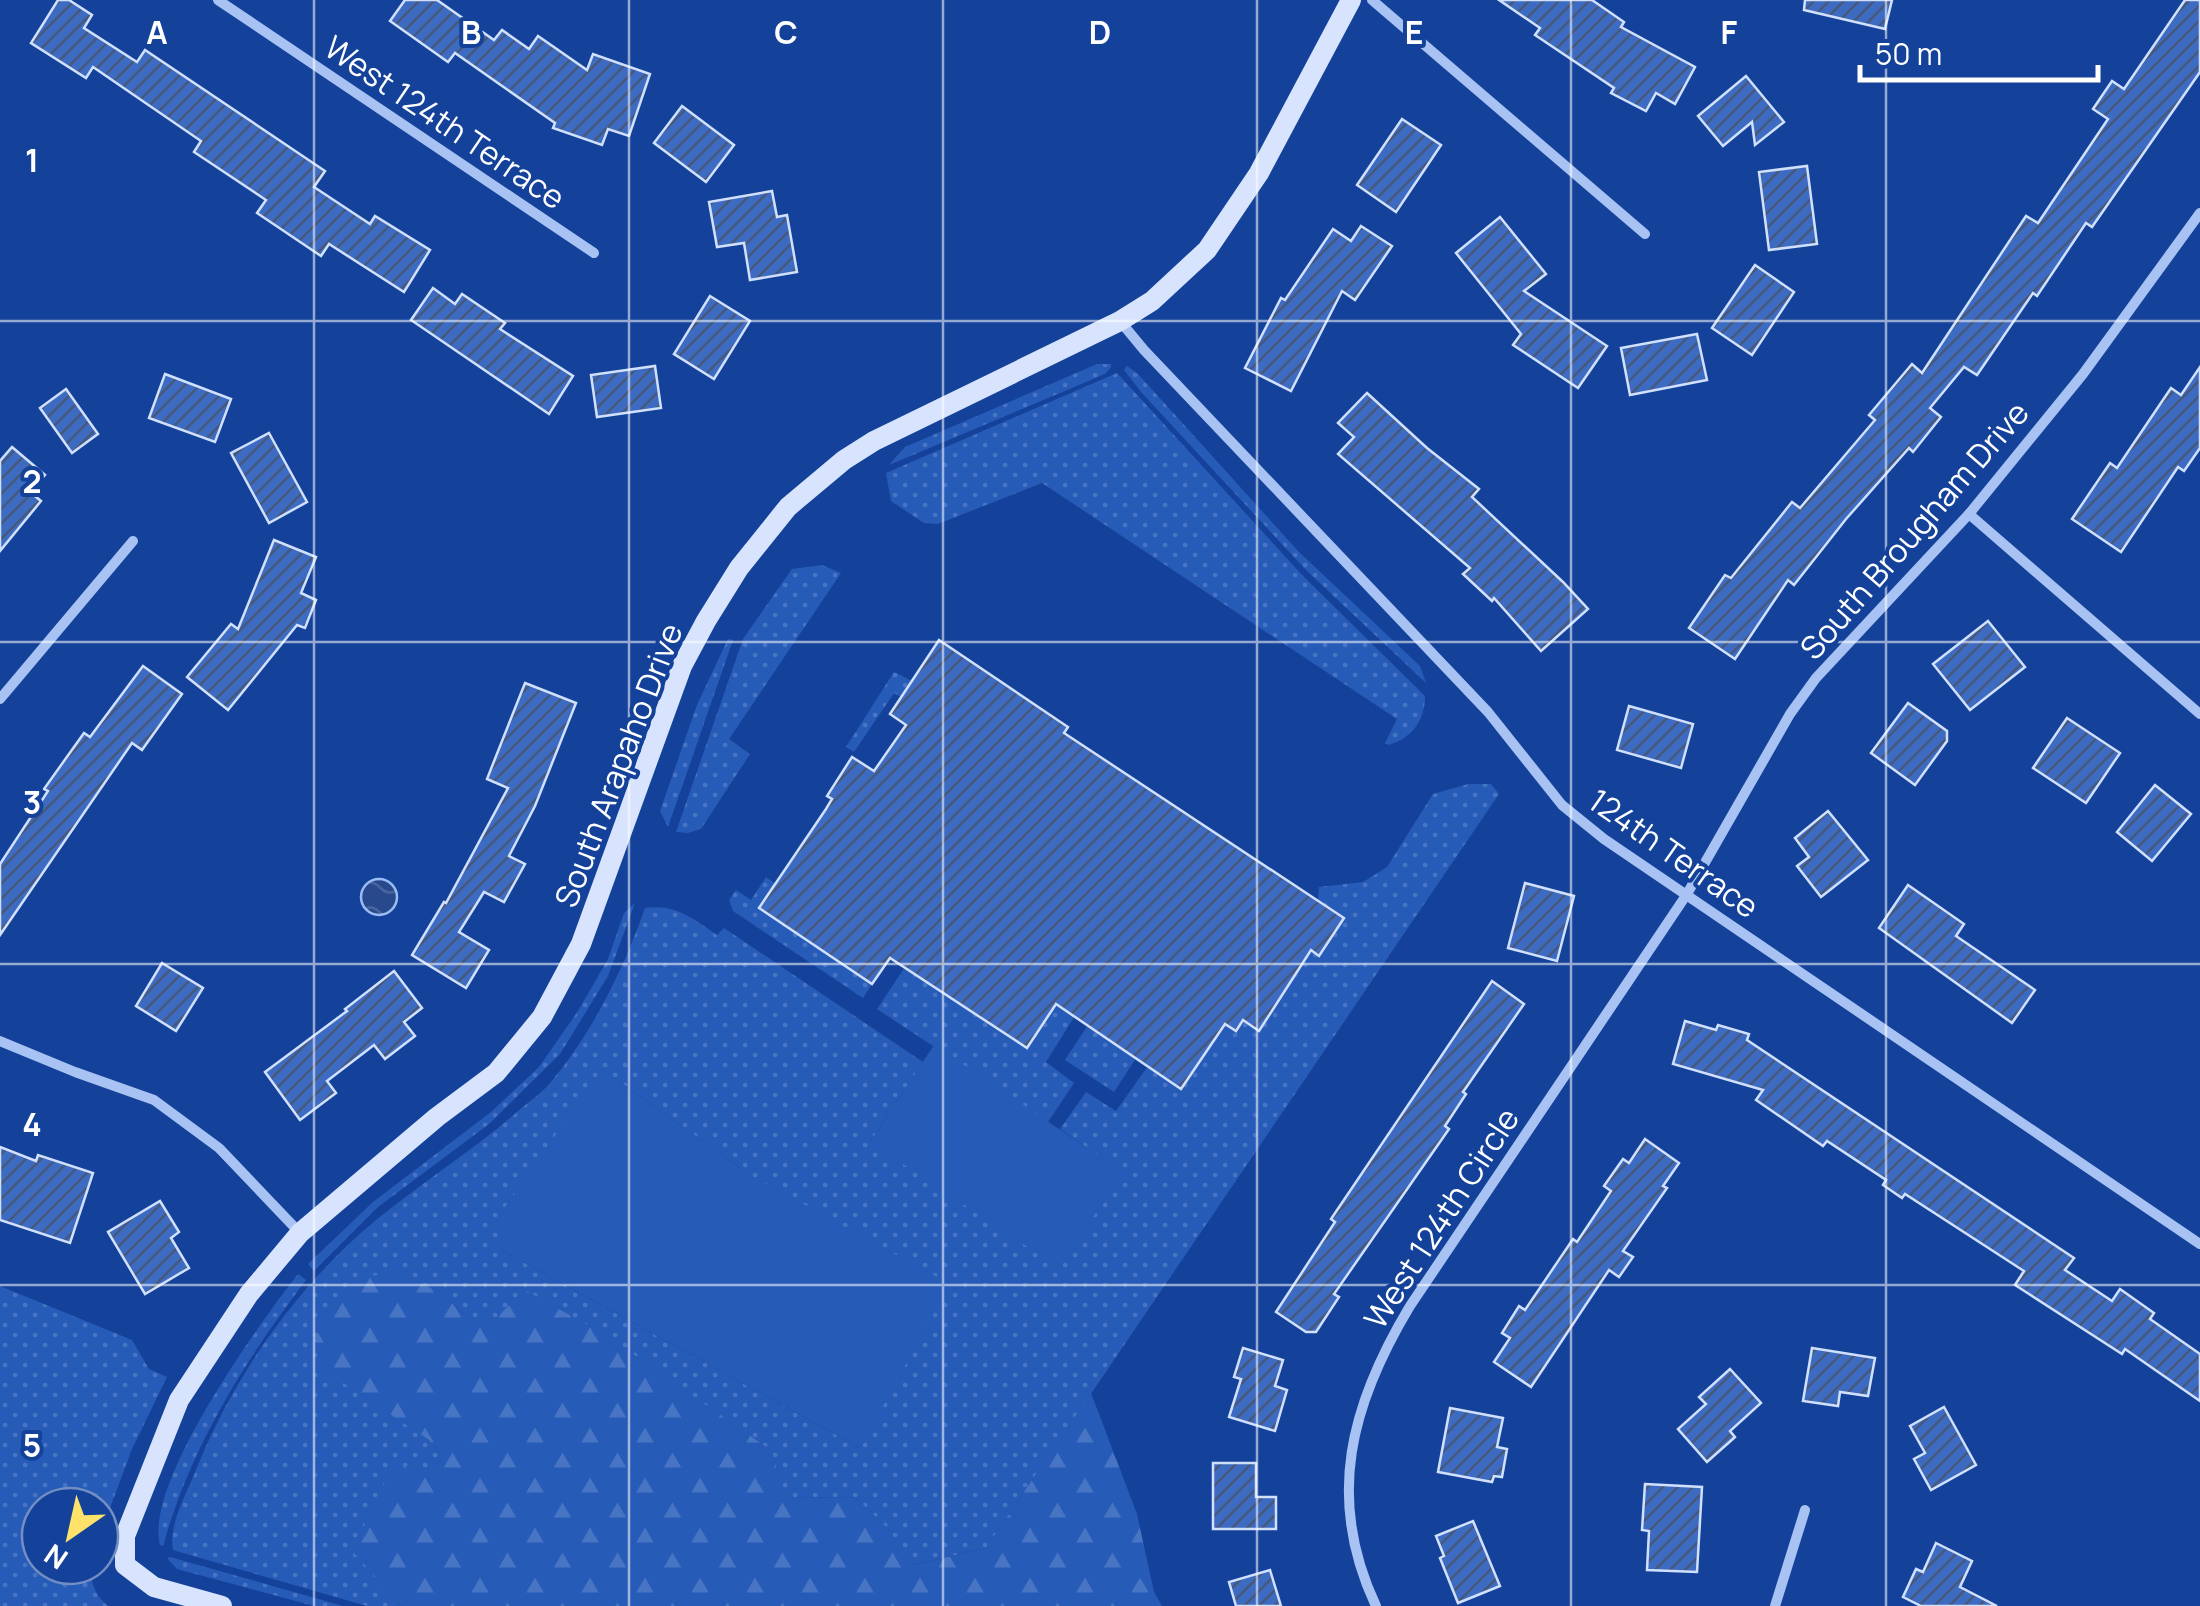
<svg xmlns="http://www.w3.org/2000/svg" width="2200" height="1606" font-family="Manrope,sans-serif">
  <defs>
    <pattern id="grass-dots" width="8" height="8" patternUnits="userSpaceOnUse" patternTransform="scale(2.5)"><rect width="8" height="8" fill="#275bb8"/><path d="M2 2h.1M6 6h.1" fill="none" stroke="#4774c3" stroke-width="1.8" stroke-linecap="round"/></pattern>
    <pattern id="forest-firs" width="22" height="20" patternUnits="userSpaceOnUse" patternTransform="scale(2.5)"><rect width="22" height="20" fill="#275bb8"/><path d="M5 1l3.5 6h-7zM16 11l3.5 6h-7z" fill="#4774c3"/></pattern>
    <pattern id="water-waves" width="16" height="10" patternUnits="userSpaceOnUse" patternTransform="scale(2.5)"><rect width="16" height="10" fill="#28498c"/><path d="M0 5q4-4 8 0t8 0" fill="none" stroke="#48649d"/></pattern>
    <pattern id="building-hatch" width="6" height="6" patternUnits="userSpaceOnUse" patternTransform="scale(2.5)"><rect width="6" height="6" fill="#3d6bc1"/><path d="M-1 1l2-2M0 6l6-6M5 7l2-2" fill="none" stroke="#46587b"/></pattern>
  </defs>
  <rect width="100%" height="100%" fill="#14429a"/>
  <g fill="url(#grass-dots)" fill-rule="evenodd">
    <path d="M1097 364H1111V367L1105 374 889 465 905 447Z"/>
    <path d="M1127 366 1138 374 1298 551 1420 666 1426 683 1306 570 1141 392 1124 370Z"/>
    <path d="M1117 373 1304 577 1425 696C1425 720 1412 738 1389 745L1385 743 1397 719 1042 483 938 524 924 523 891 501 886 473Z"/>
    <path d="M822 565 841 573 729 739 750 754 701 829 688 833 676 832 743 639 792 569Z"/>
    <path d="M728 639 733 640 668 827 660 811 697 705Z"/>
    <path d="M894 672 912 681 901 697 894 693 854 752 846 747Z"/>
    <path d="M1468 784H1491L1499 794 986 1548 912 1565 888 1529 855 1497 784 1498 493 1321H472L440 1293 429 1440 442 1456 430 1472 397 1602 401 1606H367L173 1550C168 1525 187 1493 196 1470 235 1372 305 1274 390 1209 432 1176 477 1147 517 1112 528 1102 542 1093 551 1082 594 1030 623 970 645 908 676 904 692 918 717 935L724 928 923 1062 870 1142 1122 1172 1060 1129 1086 1092 1116 1111 1148 1066 1225 1024 1236 1031 1243 1020 1259 1031 1311 950 1320 955 1344 918 1318 901 1319 887 1363 882 1387 867 1433 794ZM602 1069 750 1175 860 1448 500 1249Z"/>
    <path d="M766 877 776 884 760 909 872 984 863 998 733 911 729 900 736 890 751 900Z"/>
    <path d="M635 903 608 976 560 1054 489 1124 378 1207 314 1271 308 1264 373 1202 491 1112 539 1067 578 1011 608 959 624 913Z"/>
    <path d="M905 967 1027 1047 1066 989 1081 1006 1046 1062 1074 1083 1048 1122 877 1009Z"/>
    <path d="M1088 1025 1136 1058 1114 1092 1065 1060Z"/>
    <path d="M298 1274 306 1280C244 1362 191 1446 163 1546L160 1545C144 1483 259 1324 298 1274Z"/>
    <path d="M0 1286 132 1340 149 1369 167 1377 132 1449 100 1535V1506H40V1566H92C89 1581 96 1597 108 1606H0Z"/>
    <path d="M170 1557 343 1606H314L177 1569 167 1558Z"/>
  </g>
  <path fill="url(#forest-firs)" d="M401 1272 440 1293 472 1321H493L525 1290 609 1337 772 1451 784 1498 855 1497 888 1529 913 1565 986 1548 1091 1393 1137 1514 1154 1592 1162 1606H401L354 1553 369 1512 390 1473 412 1464 430 1471 442 1456 429 1440 324 1370 313 1344 326 1311 371 1276Z"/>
  <g fill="#275bb8">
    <path d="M934 1045 1123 1172 1059 1268 870 1142Z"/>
    <path d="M602 1069 750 1175 950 1284 860 1448 500 1249 496 1220Z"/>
  </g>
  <circle fill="url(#water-waves)" stroke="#9abcf6" stroke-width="2.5" cx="379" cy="897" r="18"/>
  <g fill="url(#building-hatch)" stroke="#d0e0fd" stroke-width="2.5">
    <path d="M58 0H69L92 15 84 28 137 62 145 50 325 171 314 187 370 224 375 216 430 250 404 292 329 244 321 256 257 213 266 200 194 152 201 141 93 67 86 78 31 43Z"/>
    <path d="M405 0H437L494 40 502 30 529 49 538 36 587 70 593 54 650 74 629 136 608 129 602 145 553 128 555 123 455 53 448 62 390 21Z"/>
    <path d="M1499 0H1592L1624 22 1621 27 1695 67 1675 104 1656 93 1646 111 1611 93 1614 88 1535 35 1540 28Z"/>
    <path d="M1805 0H1892L1885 29 1804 10Z"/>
    <path d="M2185 0H2200V72L2092 227 2086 223 2037 296 2033 293 1977 375 1964 367 1930 408 1941 417 1913 452 1909 448 1846 519 1794 585 1788 580 1735 659 1689 628 1725 575 1731 578 1792 502 1800 508 1875 420 1869 415 1912 364 1922 373 2026 216 2038 223 2108 119 2093 109 2112 81 2124 89Z"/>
    <path d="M1746 76 1784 122 1755 145 1752 122 1723 146 1698 116Z"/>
    <path d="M682 106 734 145 706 182 654 143Z"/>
    <path d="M1402 119 1441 145 1396 212 1357 185Z"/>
    <path d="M1807 166 1817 244 1769 250 1759 172Z"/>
    <path d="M772 191 777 217 787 215 797 272 750 280 744 243 717 247 709 202Z"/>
    <path d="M1500 217 1546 274 1524 291 1607 346 1578 388 1513 345 1521 334 1456 253Z"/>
    <path d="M1361 226 1392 246 1355 300 1342 291 1291 391 1245 368 1281 298 1285 300 1333 229 1351 241Z"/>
    <path d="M1755 265 1794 292 1752 355 1712 328Z"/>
    <path d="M433 288 455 304 462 294 505 323 500 329 573 376 549 414 411 320Z"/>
    <path d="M710 296 750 321 714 379 674 354Z"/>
    <path d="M1697 334 1707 380 1630 395 1621 348Z"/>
    <path d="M655 366 661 408 597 417 591 375Z"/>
    <path d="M2200 367V448L2184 471 2178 467 2121 552 2072 519 2110 463 2117 468 2171 388 2181 395Z"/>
    <path d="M165 374 231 399 215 442 149 418Z"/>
    <path d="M66 389 98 434 72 453 40 408Z"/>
    <path d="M1367 393 1427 448 1479 489 1472 497 1563 582 1588 609 1541 651 1494 598 1492 601 1463 574 1470 568 1338 454 1354 437 1338 423Z"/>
    <path d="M269 433 307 502 269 523 231 453Z"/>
    <path d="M12 447 45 475 30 492 41 501 0 551V461Z"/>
    <path d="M274 540 316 557 301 593 316 600 305 628 297 625 228 710 187 677 231 624 238 629Z"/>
    <path d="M1988 621 2025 667 1970 710 1933 664Z"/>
    <path d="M939 640 1068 727 1064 733 1344 918 1319 956 1311 950 1259 1031 1243 1020 1236 1031 1225 1024 1181 1089 1056 1004 1027 1048 890 958 872 984 759 908 826 809 832 799 827 796 852 757 874 771 906 725 890 714Z"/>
    <path d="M143 666 182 694 142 750 132 743 0 935V864L48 791 44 789 84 733 90 737Z"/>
    <path d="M525 683 576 703 535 806 509 856 525 864 504 902 484 892 459 932 489 950 466 988 412 955 444 902 446 903 508 788 487 779Z"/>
    <path d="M1908 703 1947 731V741L1915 785 1871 753Z"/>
    <path d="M1629 706 1693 724 1681 768 1617 750Z"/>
    <path d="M2067 718 2120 753 2086 803 2033 768Z"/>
    <path d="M2155 785 2191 814 2152 861 2117 832Z"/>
    <path d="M1828 811 1868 860 1821 897 1797 866 1809 857 1795 838Z"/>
    <path d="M1525 883 1574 896 1557 961 1508 948Z"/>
    <path d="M1908 885 1964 924 1956 936 2035 990 2012 1023 1879 928Z"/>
    <path d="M162 963 203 988 176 1031 136 1006Z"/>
    <path d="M394 971 422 1008 404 1022 415 1036 385 1059 374 1045 327 1081 336 1093 300 1120 265 1072 347 1011 345 1009Z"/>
    <path d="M1492 981 1524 1004 1463 1092 1466 1094 1445 1126 1449 1129 1334 1294 1339 1297 1316 1332H1306L1276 1312 1335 1222 1331 1219Z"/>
    <path d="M1685 1021 1716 1030 1718 1025 1749 1034 1747 1040 2074 1258 2065 1270 2112 1301 2120 1289 2154 1313 2150 1319 2200 1354V1401L2125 1349 2122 1354 2015 1285 2024 1271 1905 1194 1902 1198 1883 1185 1886 1180 1827 1141 1823 1146 1756 1100 1763 1090 1673 1064Z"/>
    <path d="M1645 1139 1679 1163 1663 1186 1667 1188 1623 1251 1633 1257 1619 1277 1609 1270 1531 1387 1494 1362 1510 1338 1502 1333 1519 1306 1525 1310 1573 1239 1577 1242 1611 1191 1604 1186 1623 1159 1629 1163Z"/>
    <path d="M0 1147 36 1161 38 1155 93 1173 70 1243 0 1220Z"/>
    <path d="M160 1201 179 1232 171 1238 189 1268 145 1294 108 1232Z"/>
    <path d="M1243 1348 1283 1360 1275 1386 1287 1390 1275 1431 1229 1417 1241 1379 1234 1377Z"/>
    <path d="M1812 1348 1875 1358 1868 1396 1840 1392 1838 1406 1803 1401Z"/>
    <path d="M1730 1369 1761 1403 1730 1431 1735 1437 1707 1462 1678 1429 1706 1404 1699 1397Z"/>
    <path d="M1944 1407 1976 1465 1931 1490 1914 1459 1925 1453 1910 1426Z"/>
    <path d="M1450 1408 1503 1418 1497 1447 1507 1449 1502 1477 1494 1476 1492 1482 1438 1472Z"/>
    <path d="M1213 1463H1256V1497H1276V1529H1213Z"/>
    <path d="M1645 1484 1702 1487 1697 1572 1647 1570 1649 1531 1642 1530Z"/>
    <path d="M1473 1521 1500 1586 1458 1603 1440 1558 1444 1556 1436 1536Z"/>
    <path d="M1936 1543 1972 1561 1960 1587 1997 1606H1921L1903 1597 1916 1569 1923 1572Z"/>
    <path d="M1270 1570 1281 1606H1236L1229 1582Z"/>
  </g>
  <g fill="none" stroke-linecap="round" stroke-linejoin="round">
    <g stroke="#a8c3f3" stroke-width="10">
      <path d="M218 0 594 253"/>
      <path d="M1372 0 1645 234"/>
      <path d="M1120 321 1144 350 1488 712 1562 805 1604 839 2200 1244"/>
      <path d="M1969 514 2200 714"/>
      <path d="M0 699 133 541"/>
      <path d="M0 1041 75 1072 154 1100 219 1148 300 1233"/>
      <path d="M1376 1606C1325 1498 1351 1404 1410 1306L1687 894 1790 714 1816 678 1969 514 2083 374 2200 213"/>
      <path d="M1775 1606 1805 1510"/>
    </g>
    <path stroke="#d8e4fd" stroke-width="20" d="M222 1606 154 1587 125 1565V1536L179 1400 249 1294 300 1233 437 1117 496 1073 542 1017 581 944 682 666 706 621 739 568 788 507 844 460 874 441 1120 321 1152 301 1207 250 1259 173 1351 0"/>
  </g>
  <path fill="none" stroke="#fff" stroke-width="2.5" stroke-opacity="0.55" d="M314 0V1606M629 0V1606M943 0V1606M1257 0V1606M1571 0V1606M1886 0V1606M0 321H2200M0 642H2200M0 964H2200M0 1285H2200"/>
  <g text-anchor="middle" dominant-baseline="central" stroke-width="8" stroke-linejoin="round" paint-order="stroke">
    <g font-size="32" fill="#fff" stroke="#14429a">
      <text transform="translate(445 122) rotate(34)">West 124th Terrace</text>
      <text transform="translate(1914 530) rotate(-49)">South Brougham Drive</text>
      <text transform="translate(618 765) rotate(-69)">South Arapaho Drive</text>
      <text transform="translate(1674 853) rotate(35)">124th Terrace</text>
      <text transform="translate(1441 1218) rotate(-57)">West 124th Circle</text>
    </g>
  </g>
  <g font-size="32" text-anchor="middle" font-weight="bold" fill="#fff" stroke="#14429a" stroke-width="8" stroke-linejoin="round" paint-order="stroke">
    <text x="157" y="44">A</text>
    <text x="471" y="44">B</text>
    <text x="786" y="44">C</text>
    <text x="1100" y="44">D</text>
    <text x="1414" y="44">E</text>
    <text x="1729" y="44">F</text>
    <text x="32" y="172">1</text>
    <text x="32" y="493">2</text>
    <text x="32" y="814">3</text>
    <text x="32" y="1136">4</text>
    <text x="32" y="1457">5</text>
  </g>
  <g transform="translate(70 1536) rotate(214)"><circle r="48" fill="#14429a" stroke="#728ec2" stroke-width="2.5"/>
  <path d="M0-8L18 38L0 25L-18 38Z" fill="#ffe26a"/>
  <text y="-15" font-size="28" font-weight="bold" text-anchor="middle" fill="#ffffff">N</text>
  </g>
  <path d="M1860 65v15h238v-15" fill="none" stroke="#ffffff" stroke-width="5"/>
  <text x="1875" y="65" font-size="30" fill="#ffffff" stroke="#14429a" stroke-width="8" paint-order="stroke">50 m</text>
</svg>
